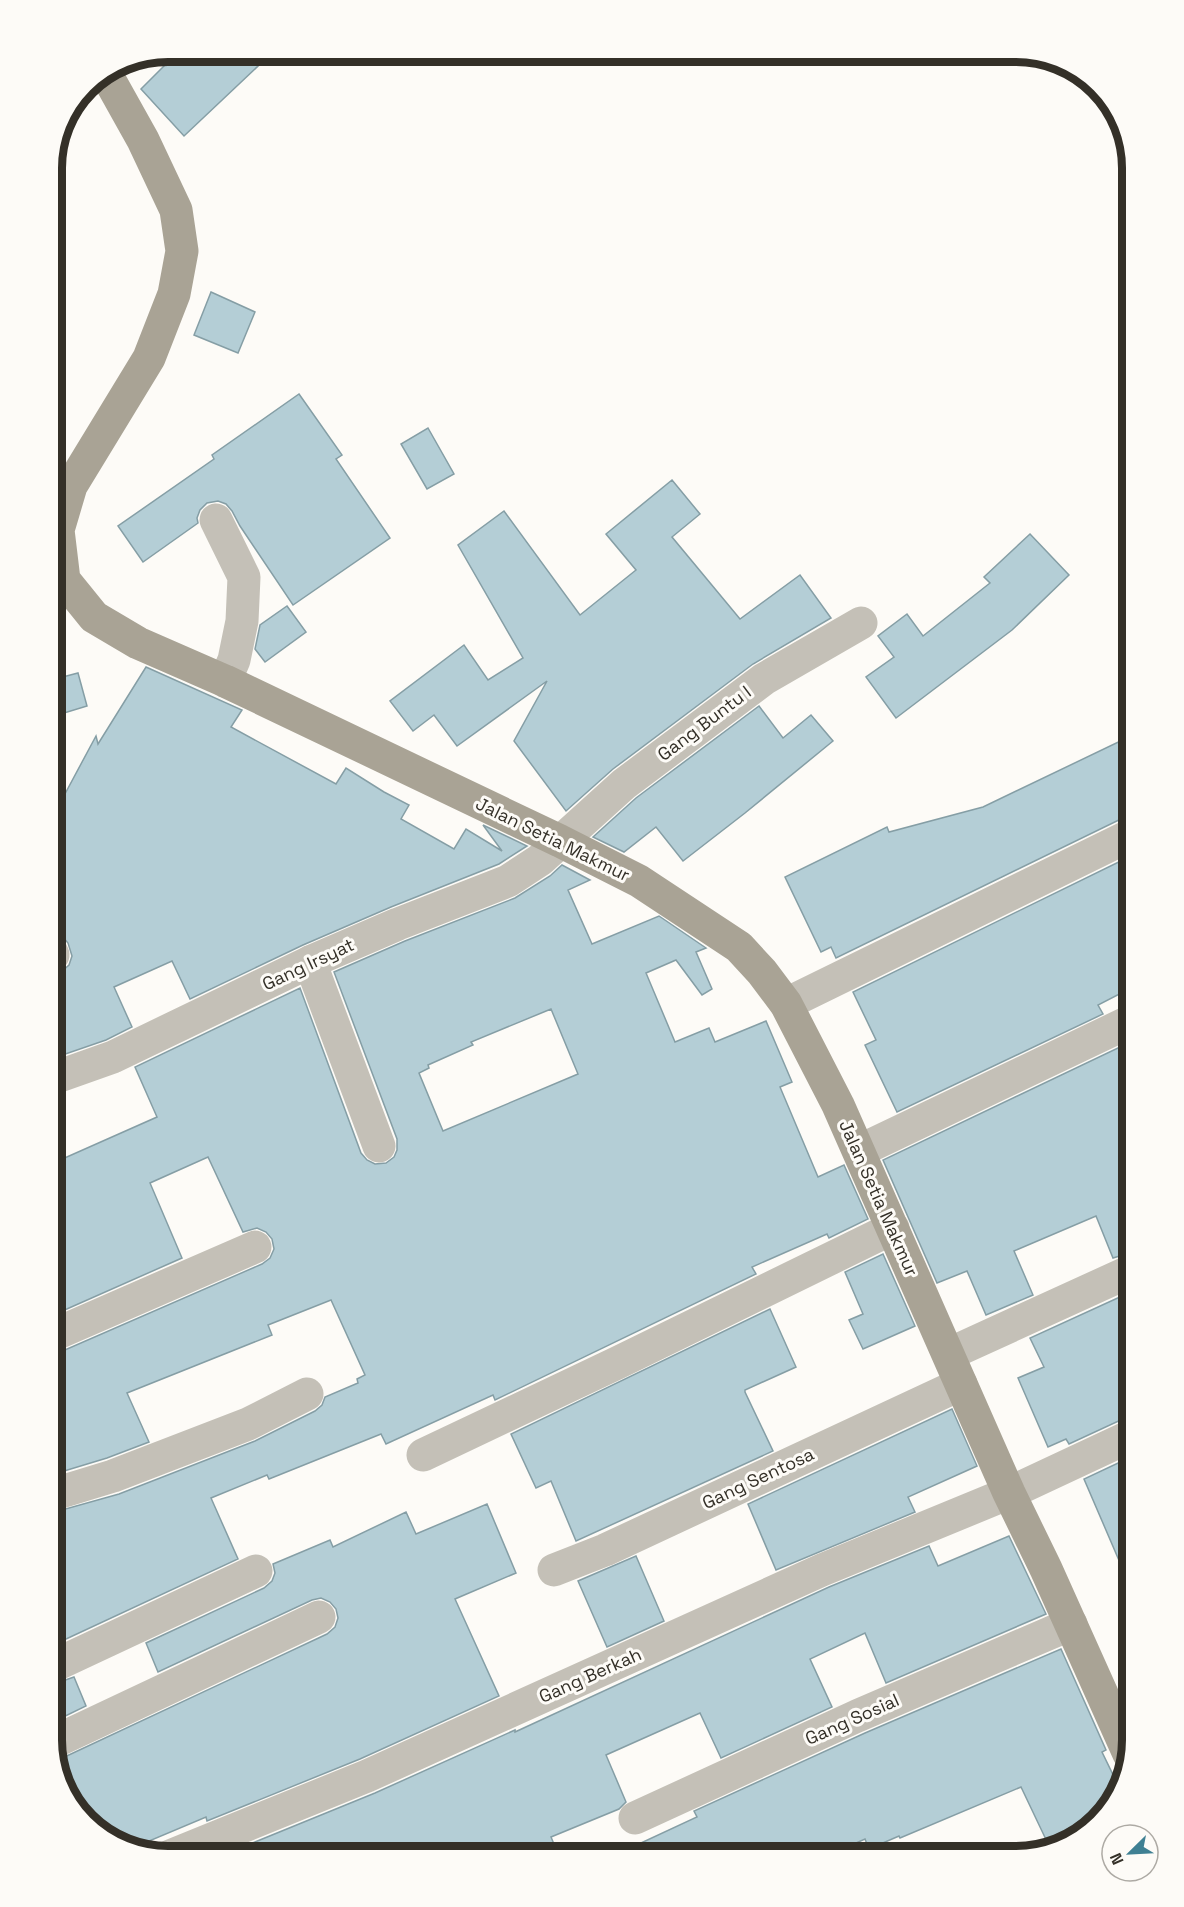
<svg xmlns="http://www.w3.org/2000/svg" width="1184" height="1907" font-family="'Space Grotesk',sans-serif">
  <rect width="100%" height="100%" fill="#fdfbf7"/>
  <g fill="#b4ced6" stroke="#859ea5" stroke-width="1.5" fill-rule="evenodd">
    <path d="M168 51H274L184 136 141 89 165 65 155 53Z"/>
    <path d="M211 292 255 312 238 353 194 335Z"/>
    <path d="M299 394 342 455 336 459 390 538 293 605 240 526 232 511 226 504 218 501 207 503 200 510 197 518 198 523 143 562 118 526 214 459 212 455Z"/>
    <path d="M428 428 454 474 427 489 401 444Z"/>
    <path d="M672 480 700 514 672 537 740 619 800 575 831 618 753 664 613 769 566 811 514 741 547 681 457 746 434 715 413 731 390 701 464 645 488 680 523 658 458 545 504 511 580 615 636 570 606 534Z"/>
    <path d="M1030 534 1069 575 1012 630 896 718 866 677 894 657 878 636 907 614 923 636 990 583 984 577Z"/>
    <path d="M287 606 306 632 265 662 255 649 260 625Z"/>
    <path d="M146 667 242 710 231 727 336 784 346 768 384 792 409 805 401 819 454 849 466 829 502 851 483 825 527 846 499 864 391 907 303 945 190 999 172 961 114 987 132 1027 106 1040 51 1059V974L62 971 69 965 72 956 68 943 62 936 51 932V809L59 805 96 736 98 744Z"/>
    <path d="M78 673 87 706 51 717V680Z"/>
    <path d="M759 706 783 738 811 715 833 741 745 813 683 861 656 827 624 852 593 837 636 798Z"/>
    <path d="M1133 735V815L1125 817 836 958 831 947 821 952 785 877 887 827 889 832 983 807Z"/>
    <path d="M1133 855V987L1098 1005 1103 1014 897 1112 865 1045 876 1040 853 992Z"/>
    <path d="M562 865 590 880 568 890 592 944 659 916 706 948 696 952 712 989 702 995 676 960 646 973 675 1042 709 1028 715 1042 766 1021 792 1082 780 1087 818 1177 844 1165 868 1219 829 1238 827 1234 752 1267 756 1274 495 1400 493 1395 386 1444 381 1434 269 1479 267 1475 211 1498 238 1559 51 1646V1513L119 1494 255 1441 315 1411 322 1405 325 1397 358 1383 357 1379 365 1375 331 1300 268 1325 272 1335 127 1393 149 1442 107 1458 51 1475V1354L58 1353 262 1264 270 1258 274 1249 272 1239 266 1232 257 1228 243 1232 208 1157 150 1183 182 1258 51 1316V1164L157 1117 135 1067 300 988 361 1153 367 1160 375 1164 386 1163 394 1157 397 1150V1139L334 972 405 941 515 898 550 876ZM551 1009 578 1074 443 1131 419 1073 429 1068 428 1065 473 1045 471 1042Z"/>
    <path d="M1120 1047 1133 1074V1252L1113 1258 1096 1216 1014 1251 1033 1295 986 1315 967 1271 937 1283 883 1160Z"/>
    <path d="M883 1254 915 1326 863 1349 849 1320 863 1314 845 1272Z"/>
    <path d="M1133 1291V1417L1125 1418 1069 1444 1066 1439 1048 1447 1018 1378 1044 1367 1030 1338Z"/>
    <path d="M770 1309 796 1367 745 1390V1392L773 1451 576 1541 551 1481 536 1488 511 1434Z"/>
    <path d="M952 1409 977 1466 908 1497 915 1512 776 1570 748 1504Z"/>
    <path d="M1133 1456V1593L1084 1479Z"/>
    <path d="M487 1504 516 1573 455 1599 499 1696 360 1759 207 1821 206 1817 135 1847 103 1837 63 1791 56 1761 327 1634 335 1627 338 1618 336 1609 330 1602 321 1598 312 1600 158 1672 146 1643 264 1588 272 1581 275 1573 273 1564 330 1540 333 1547 406 1512 416 1534Z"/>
    <path d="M1009 1536 1046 1614 886 1683 865 1633 810 1659 832 1707 721 1758 700 1713 606 1755 626 1802 619 1809 551 1837 559 1856 223 1855 375 1793 515 1730V1732L829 1587 929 1546 938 1566Z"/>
    <path d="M636 1556 664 1621 607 1647 578 1581Z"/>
    <path d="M1061 1649 1106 1750 1102 1752 1119 1787 1114 1804 1068 1844 1050 1848 1021 1787 900 1838 899 1836 869 1849 865 1839 827 1856H613L697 1817 694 1811 865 1733Z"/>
    <path d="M74 1677 86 1706 51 1723V1685Z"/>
  </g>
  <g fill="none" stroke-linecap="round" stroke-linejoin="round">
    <g stroke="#c4c0b7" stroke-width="33">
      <path d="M216 520 244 577 242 621 234 660 225 681"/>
      <path d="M51 951 53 955"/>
      <path d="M310 962 379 1146"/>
      <path d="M786 1004 1133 834"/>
      <path d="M51 1079 113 1057 310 962 398 924 508 881 540 860 624 784 764 679 861 623"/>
      <path d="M859 1151 1133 1020"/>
      <path d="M51 1336 255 1247"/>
      <path d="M949 1354 1133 1270"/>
      <path d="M423 1455 617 1363 893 1228"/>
      <path d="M51 1495 113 1476 248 1424 307 1394"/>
      <path d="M554 1570 605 1550 961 1384"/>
      <path d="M51 1667 256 1571"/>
      <path d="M52 1743 319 1617"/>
      <path d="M635 1818 857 1716 1071 1624"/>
      <path d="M170 1856 367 1776 822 1570 1009 1493 1133 1435"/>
    </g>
    <path stroke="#a9a395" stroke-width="33" d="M105 72 143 140 176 210 182 251 174 294 149 358 71 486 58 530 64 580 94 617 138 643 225 681 560 841 639 881 739 947 762 972 786 1004 838 1105 1009 1493 1046 1569 1129 1754"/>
  </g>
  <g text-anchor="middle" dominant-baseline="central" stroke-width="6" stroke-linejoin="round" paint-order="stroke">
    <g font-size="18" fill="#343028" stroke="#fdfbf7">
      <text transform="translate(704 723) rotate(-37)">Gang Buntu I</text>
      <text transform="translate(553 839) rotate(26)">Jalan Setia Makmur</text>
      <text transform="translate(308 964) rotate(-25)">Gang Irsyat</text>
      <text transform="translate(879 1198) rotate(66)">Jalan Setia Makmur</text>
      <text transform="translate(758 1478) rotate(-25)">Gang Sentosa</text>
      <text transform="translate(590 1675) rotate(-24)">Gang Berkah</text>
      <text transform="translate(852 1719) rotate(-24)">Gang Sosial</text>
    </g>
  </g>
  <path d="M0 0H1184V1907H0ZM168 62H1016A106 106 0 0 1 1122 168V1740A106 106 0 0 1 1016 1846H168A106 106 0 0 1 62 1740V168A106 106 0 0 1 168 62Z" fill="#fdfbf7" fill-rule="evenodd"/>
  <path fill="none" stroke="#343028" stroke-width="8" d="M168 62H1016A106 106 0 0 1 1122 168V1740A106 106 0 0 1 1016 1846H168A106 106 0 0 1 62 1740V168A106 106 0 0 1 168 62Z"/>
  <g transform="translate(1130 1853) rotate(246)"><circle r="28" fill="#fdfbf7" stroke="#adaaa4" stroke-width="1.5"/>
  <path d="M0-4.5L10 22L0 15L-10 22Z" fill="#3f8093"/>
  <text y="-9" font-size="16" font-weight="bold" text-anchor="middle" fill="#343028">N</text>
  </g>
</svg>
